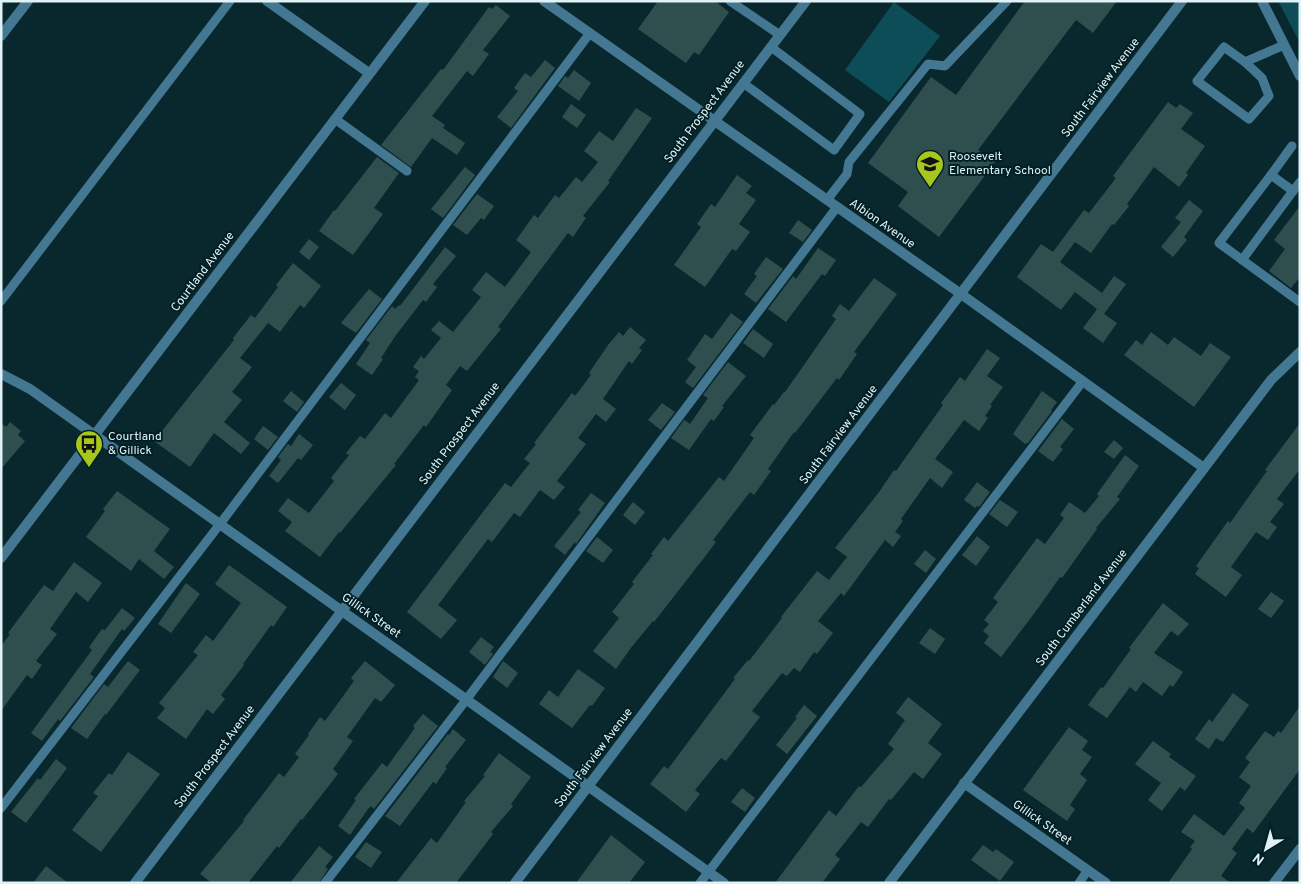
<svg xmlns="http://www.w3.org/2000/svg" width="1301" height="884" font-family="Overpass,sans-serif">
  <rect width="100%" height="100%" fill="#09282e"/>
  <g fill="#0c4d58">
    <path d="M1278 1H1300V43Z"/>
    <path d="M894 2 940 36 889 102 845 70Z"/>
  </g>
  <g fill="#2f4f4e">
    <path d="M658 1H715L729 12 699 55 694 52 686 63 638 29Z"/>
    <path d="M1025 1H1117L1093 33 1076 20 978 150 995 162 939 237 898 206 908 192 868 163 931 77 956 95Z"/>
    <path d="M496 5 510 16 483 50 489 54 473 76 467 71 432 116 445 125 443 128 465 143 457 155 432 138 411 167 381 145 441 69 443 70 489 7 492 9Z"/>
    <path d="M545 60 555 68 511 128 497 117 518 91 514 88 525 73 531 77Z"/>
    <path d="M574 70 591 83 579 101 558 86 565 76 568 78Z"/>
    <path d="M1168 102 1176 108 1180 104 1193 113 1181 129 1205 146 1186 173 1188 175 1179 187 1154 167 1127 204 1129 206 1114 225 1112 224 1091 253 1075 242 1060 262 1102 293 1114 276 1126 284 1104 314 1117 323 1103 343 1083 328 1097 309 1075 292 1061 310 1017 277 1041 244 1053 252 1084 210 1089 213 1116 178 1113 176Z"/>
    <path d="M571 104 586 115 577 128 562 117Z"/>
    <path d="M636 108 652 118 608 181 610 182 583 216 586 218 573 237 568 233 498 327 501 329 467 371 460 366 446 385 452 390 426 427 424 425 394 464 396 465 340 533 339 532 320 557 285 531 292 522 278 511 288 498 309 513 334 481 331 478 349 455 346 453 360 436 365 439 385 413 391 418 419 380 415 377 419 371 413 367 421 356 424 359 441 338 431 330 439 321 453 332 481 297 472 290 486 272 505 287 531 252 516 240 534 215 538 218 555 195 559 198 576 177 582 182 598 162 584 151 599 131 613 141Z"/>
    <path d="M377 157 399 173 374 208 383 214 353 255 319 231 334 210 335 211Z"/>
    <path d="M465 167 475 175 443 218 431 209Z"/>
    <path d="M737 175 752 186 746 193 756 200 739 224 750 232 736 251 732 249 705 287 674 265 701 227 697 224 711 204 715 207Z"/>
    <path d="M477 194 494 206 484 220 481 218 467 235 453 225Z"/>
    <path d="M1189 200 1203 211 1184 237 1187 240 1173 257 1161 247 1181 222 1175 218Z"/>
    <path d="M1300 206V277L1291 288 1269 271 1285 249 1274 240Z"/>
    <path d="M798 220 812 230 803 242 789 233Z"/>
    <path d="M309 239 319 247 309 260 299 252Z"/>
    <path d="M445 247 456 256 433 284 437 287 426 302 423 300 396 335 381 358 383 359 372 375 356 364 370 343 366 340 392 306 395 309 399 305 400 306Z"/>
    <path d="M818 248 836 260 825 276 822 274 786 322 768 309 793 276 796 279Z"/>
    <path d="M766 257 783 269 756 303 744 294 757 276 754 274Z"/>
    <path d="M293 263 321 286 304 308 300 305 280 332 268 323 240 358 252 367 232 392 242 400 224 422 250 443 241 454 214 433 190 467 154 441 234 340 233 338 251 315 255 318 278 287 276 285Z"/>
    <path d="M874 278 897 294 854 352 857 354 839 380 837 378 795 433 794 432 768 469 771 471 754 495 750 492 713 540 716 542 707 554 654 622 653 621 630 649 616 669 593 651 619 618 612 612 634 584 632 582 653 555 651 554 664 537 668 541 719 477 724 481 754 438 750 435 773 404 774 405 784 392H785L836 319 832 316 840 304 849 311Z"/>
    <path d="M369 289 382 299 356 333 341 323Z"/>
    <path d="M731 313 743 322 693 388 685 382 696 367 687 360 705 334 712 339Z"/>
    <path d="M630 327 646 340 639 348 642 350 632 364 629 361 603 399 616 409 606 422 596 414 578 438 586 444 557 481 565 487 554 500 540 490 520 517 514 513 492 542 488 539 438 605 457 620 441 639 407 612 505 483 511 487 530 463 524 459 536 444 534 443 572 393 575 396 591 375 589 373 608 345 619 332 623 336Z"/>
    <path d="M753 329 773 344 764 358 743 343Z"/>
    <path d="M1151 332 1168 345 1174 337 1201 356 1210 343 1231 357 1194 407 1124 355 1136 340 1142 345Z"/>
    <path d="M987 349 1000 358 987 376 1003 387 990 405 992 406 985 416 988 418 979 431 964 420 935 459 953 472 942 488 930 478 901 519 903 521 895 532 901 536 893 547 885 540 844 596 841 593 818 621 833 633 817 654 814 652 800 672 794 668 787 676 782 673 752 711 760 717 726 761 721 758 695 790 700 794 686 812 650 784 664 766 668 769 735 679 733 678 748 660 749 661 782 618 781 617 817 571 829 580 847 557 835 548 879 492 894 470 896 471 943 405 941 403 960 377 965 381Z"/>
    <path d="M728 362 746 376 722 406 724 407 714 421 711 419 689 450 671 438 684 420 690 424 708 398 703 395Z"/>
    <path d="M341 383 356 395 345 410 329 397Z"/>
    <path d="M291 391 304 402 297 412 283 401Z"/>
    <path d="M1042 391 1057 402 1051 410 1052 411 1028 443 1025 444 1013 434Z"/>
    <path d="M662 403 675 412 661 430 648 420Z"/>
    <path d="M1062 419 1074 429 1060 447 1063 449 1053 462 1038 451Z"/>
    <path d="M10 422 21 431 18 435 25 441 1 469V423L6 427Z"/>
    <path d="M1300 423V469L1277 499 1284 504 1270 522 1277 527 1268 540 1256 532 1231 567 1242 575 1226 597 1195 574 1199 568 1196 566 1228 521 1230 523 1267 471 1265 470Z"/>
    <path d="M263 426 278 437 268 450 254 439Z"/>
    <path d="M299 434 313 445 301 460 298 458 278 483 269 476 281 460 278 457 288 444 291 446Z"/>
    <path d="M1114 440 1123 448 1114 459 1104 452Z"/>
    <path d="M1125 455 1139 466 1117 497 1120 499 1096 528 1097 529 1062 578 1060 577 1039 607 1001 657 984 643 989 636 983 631 989 624 984 620 998 602 993 598 1037 538 1045 544 1064 518 1060 515 1069 502 1085 513 1099 496 1097 494Z"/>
    <path d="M977 482 990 492 979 507 977 506 975 508 964 500Z"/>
    <path d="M117 491 170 529 154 551 174 567 164 579 139 559 131 571 86 537 105 511 103 509Z"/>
    <path d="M591 493 605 503 576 544 575 542 565 555 554 546 581 512 578 510Z"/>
    <path d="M1000 500 1018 512 1007 527 989 514Z"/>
    <path d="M633 502 645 512 635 525 623 515Z"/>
    <path d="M977 536 990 547 976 566 962 555Z"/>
    <path d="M597 537 613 550 603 563 586 551Z"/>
    <path d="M925 550 936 559 926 573 914 564Z"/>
    <path d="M74 562 102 583 88 602 76 592 50 629 57 634 36 661 42 665 32 679 27 675 1 711V646L10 634 8 633 44 585 53 591Z"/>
    <path d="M229 565 287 607 273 627 271 625 243 664 244 665 221 695 225 699 213 714 207 709 186 739 157 718 165 708 159 703 198 655 193 652 206 635 213 641 241 603 215 584Z"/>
    <path d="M186 583 200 594 171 633 158 624Z"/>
    <path d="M1271 592 1284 601 1271 618 1258 609Z"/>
    <path d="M1163 603 1189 624 1178 636 1171 631 1154 653 1183 672 1173 687 1170 685 1162 696 1143 682 1136 692 1130 687 1107 718 1088 705 1101 687 1103 688 1131 649 1129 648Z"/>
    <path d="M122 608 135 618 124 631 122 629 90 674 94 677 60 721 58 719 42 741 31 733 92 650 89 647 102 629 105 630Z"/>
    <path d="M930 628 945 639 935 654 919 643Z"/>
    <path d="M481 637 494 647 490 652 493 654 485 665 469 652Z"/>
    <path d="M128 661 140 670 106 715 105 714 87 739 71 728 104 684 108 687Z"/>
    <path d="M365 661 395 685 381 702 375 698 347 737 353 741 333 769 338 774 302 820 301 819 279 848 277 846 248 883H212L200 874 244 821 243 820 279 773 284 777 299 757 295 754 309 735 308 734 320 717 325 721 354 681 351 678Z"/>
    <path d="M503 661 518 673 507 688 493 677Z"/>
    <path d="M578 669 605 688 592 706 590 705 572 728 539 704 549 690 558 697Z"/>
    <path d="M1233 693 1249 705 1223 742 1216 738 1209 749 1195 739 1209 719 1212 722Z"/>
    <path d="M908 697 942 724 928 743 942 754 923 779 914 772 891 800 889 799 868 827 861 822 835 855 840 859 822 883H775L829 810 836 816 859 786 861 787 894 749 888 744 905 720 896 713Z"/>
    <path d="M804 705 817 716 787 754 776 745 797 718 795 717Z"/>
    <path d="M1300 706V769L1253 833 1247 828 1232 849 1237 853 1221 876 1231 883H1168L1192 849 1190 847 1195 841 1181 832 1194 814 1224 836 1245 808 1239 803 1251 786 1239 777 1250 762 1245 758 1265 731 1274 737 1278 731 1281 733Z"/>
    <path d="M423 714 438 726 374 809 371 806 368 809 350 835 338 826 356 800 354 799 382 763 387 767 415 728 413 726Z"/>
    <path d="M1069 727 1088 741 1082 750 1092 757 1080 774 1087 780 1070 805 1075 809 1067 821 1023 790Z"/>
    <path d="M453 729 466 740 445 767 447 768 436 784 433 782 400 826 385 816 448 734 449 735Z"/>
    <path d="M1153 741 1171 754 1169 757 1196 776 1185 791 1180 787 1162 811 1148 800 1161 783 1135 764Z"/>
    <path d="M128 752 160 774 101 852 72 830 98 796 93 793 109 773 112 775Z"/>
    <path d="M499 753 531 777 511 804 513 806 491 832 493 834 456 883H396L431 838 437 843 466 802 464 801 485 776 483 775Z"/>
    <path d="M56 759 67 768 26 823 11 812 38 778 40 780Z"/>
    <path d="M742 788 755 798 745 812 731 802Z"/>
    <path d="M611 835 645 862 629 883H576Z"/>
    <path d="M366 842 382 852 371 868 355 857Z"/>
    <path d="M983 845 993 852 996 849 1014 862 1000 881 971 860Z"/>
    <path d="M319 846 333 857 325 867 328 869 319 883H290Z"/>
    <path d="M46 866 68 883H33Z"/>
  </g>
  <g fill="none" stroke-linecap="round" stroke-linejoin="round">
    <g stroke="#447892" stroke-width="9">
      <path d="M730 1 780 35"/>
      <path d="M1224 47 1245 62 1262 78 1269 96 1249 119 1197 81Z"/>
      <path d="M1245 62 1284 45"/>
      <path d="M743 83 834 150 860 114 771 47"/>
      <path d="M335 119 407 171"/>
      <path d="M1271 175 1292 146"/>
      <path d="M1300 182 1293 191 1271 175 1219 243 1300 302"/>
      <path d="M827 200 847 174 849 162 928 64 945 66 1007 1"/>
      <path d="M1242 260 1293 191"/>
      <path d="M1 301 230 1"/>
      <path d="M1 808 220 524 590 33"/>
      <path d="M325 883 466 700 837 207"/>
      <path d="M700 883 1083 381"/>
      <path d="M1079 883 1088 870"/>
    </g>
    <g stroke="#447892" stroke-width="10">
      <path d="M267 1 369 73"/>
      <path d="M544 1 961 294 1204 468"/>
      <path d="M1 36 28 1"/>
      <path d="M1 374 30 389 724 883"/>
      <path d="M1 558 425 1"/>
      <path d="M964 783 1106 883"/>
      <path d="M135 883 806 1"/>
      <path d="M515 883 1182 1"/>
      <path d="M1274 883 1300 849"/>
    </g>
    <g stroke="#447892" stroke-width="10">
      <path d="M1262 1 1300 76"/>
      <path d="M889 883 1271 380 1300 352"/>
    </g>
  </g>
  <defs>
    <g id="school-pin" transform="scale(1.4375)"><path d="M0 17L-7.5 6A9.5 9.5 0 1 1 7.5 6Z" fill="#a8c71c" stroke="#011f24"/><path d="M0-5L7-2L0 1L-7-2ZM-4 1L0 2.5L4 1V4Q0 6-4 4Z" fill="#111"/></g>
    <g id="bus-pin" transform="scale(1.4375)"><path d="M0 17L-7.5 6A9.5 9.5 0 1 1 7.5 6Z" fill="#a8c71c" stroke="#011f24"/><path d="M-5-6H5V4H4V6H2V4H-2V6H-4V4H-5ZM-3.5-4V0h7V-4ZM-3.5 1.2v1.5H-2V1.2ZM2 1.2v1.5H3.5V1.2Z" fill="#111"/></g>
  </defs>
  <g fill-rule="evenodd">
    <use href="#school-pin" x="930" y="164"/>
    <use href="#bus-pin" x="89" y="444"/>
  </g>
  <g text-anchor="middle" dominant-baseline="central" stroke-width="4" stroke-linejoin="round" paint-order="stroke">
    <g font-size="12" fill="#e1f2f6" stroke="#011f24">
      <text transform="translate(1101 88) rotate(-53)">South Fairview Avenue</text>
      <text transform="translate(705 112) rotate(-53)">South Prospect Avenue</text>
      <text transform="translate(882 224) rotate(35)">Albion Avenue</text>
      <text transform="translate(203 272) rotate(-53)">Courtland Avenue</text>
      <text transform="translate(460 434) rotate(-53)">South Prospect Avenue</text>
      <text transform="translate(839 435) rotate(-53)">South Fairview Avenue</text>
      <text transform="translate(1082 608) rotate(-53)">South Cumberland Avenue</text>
      <text transform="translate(371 616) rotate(35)">Gillick Street</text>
      <text transform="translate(215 757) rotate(-53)">South Prospect Avenue</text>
      <text transform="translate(594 758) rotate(-53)">South Fairview Avenue</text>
      <text transform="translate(1042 823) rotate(35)">Gillick Street</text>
    </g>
    <g font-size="12" fill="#e1f2f6" stroke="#011f24" text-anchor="start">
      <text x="949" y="157">Roosevelt<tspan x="949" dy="14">Elementary School</tspan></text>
      <text x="108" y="437">Courtland<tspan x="108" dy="14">&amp; Gillick</tspan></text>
    </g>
  </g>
  <rect width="1301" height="884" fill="none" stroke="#e1f2f6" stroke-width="5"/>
  <g transform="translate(1266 849) rotate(217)" stroke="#011f24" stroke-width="4" paint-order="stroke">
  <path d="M0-4L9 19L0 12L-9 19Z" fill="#e1f2f6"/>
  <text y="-8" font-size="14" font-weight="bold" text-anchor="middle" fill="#e1f2f6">N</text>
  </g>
</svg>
